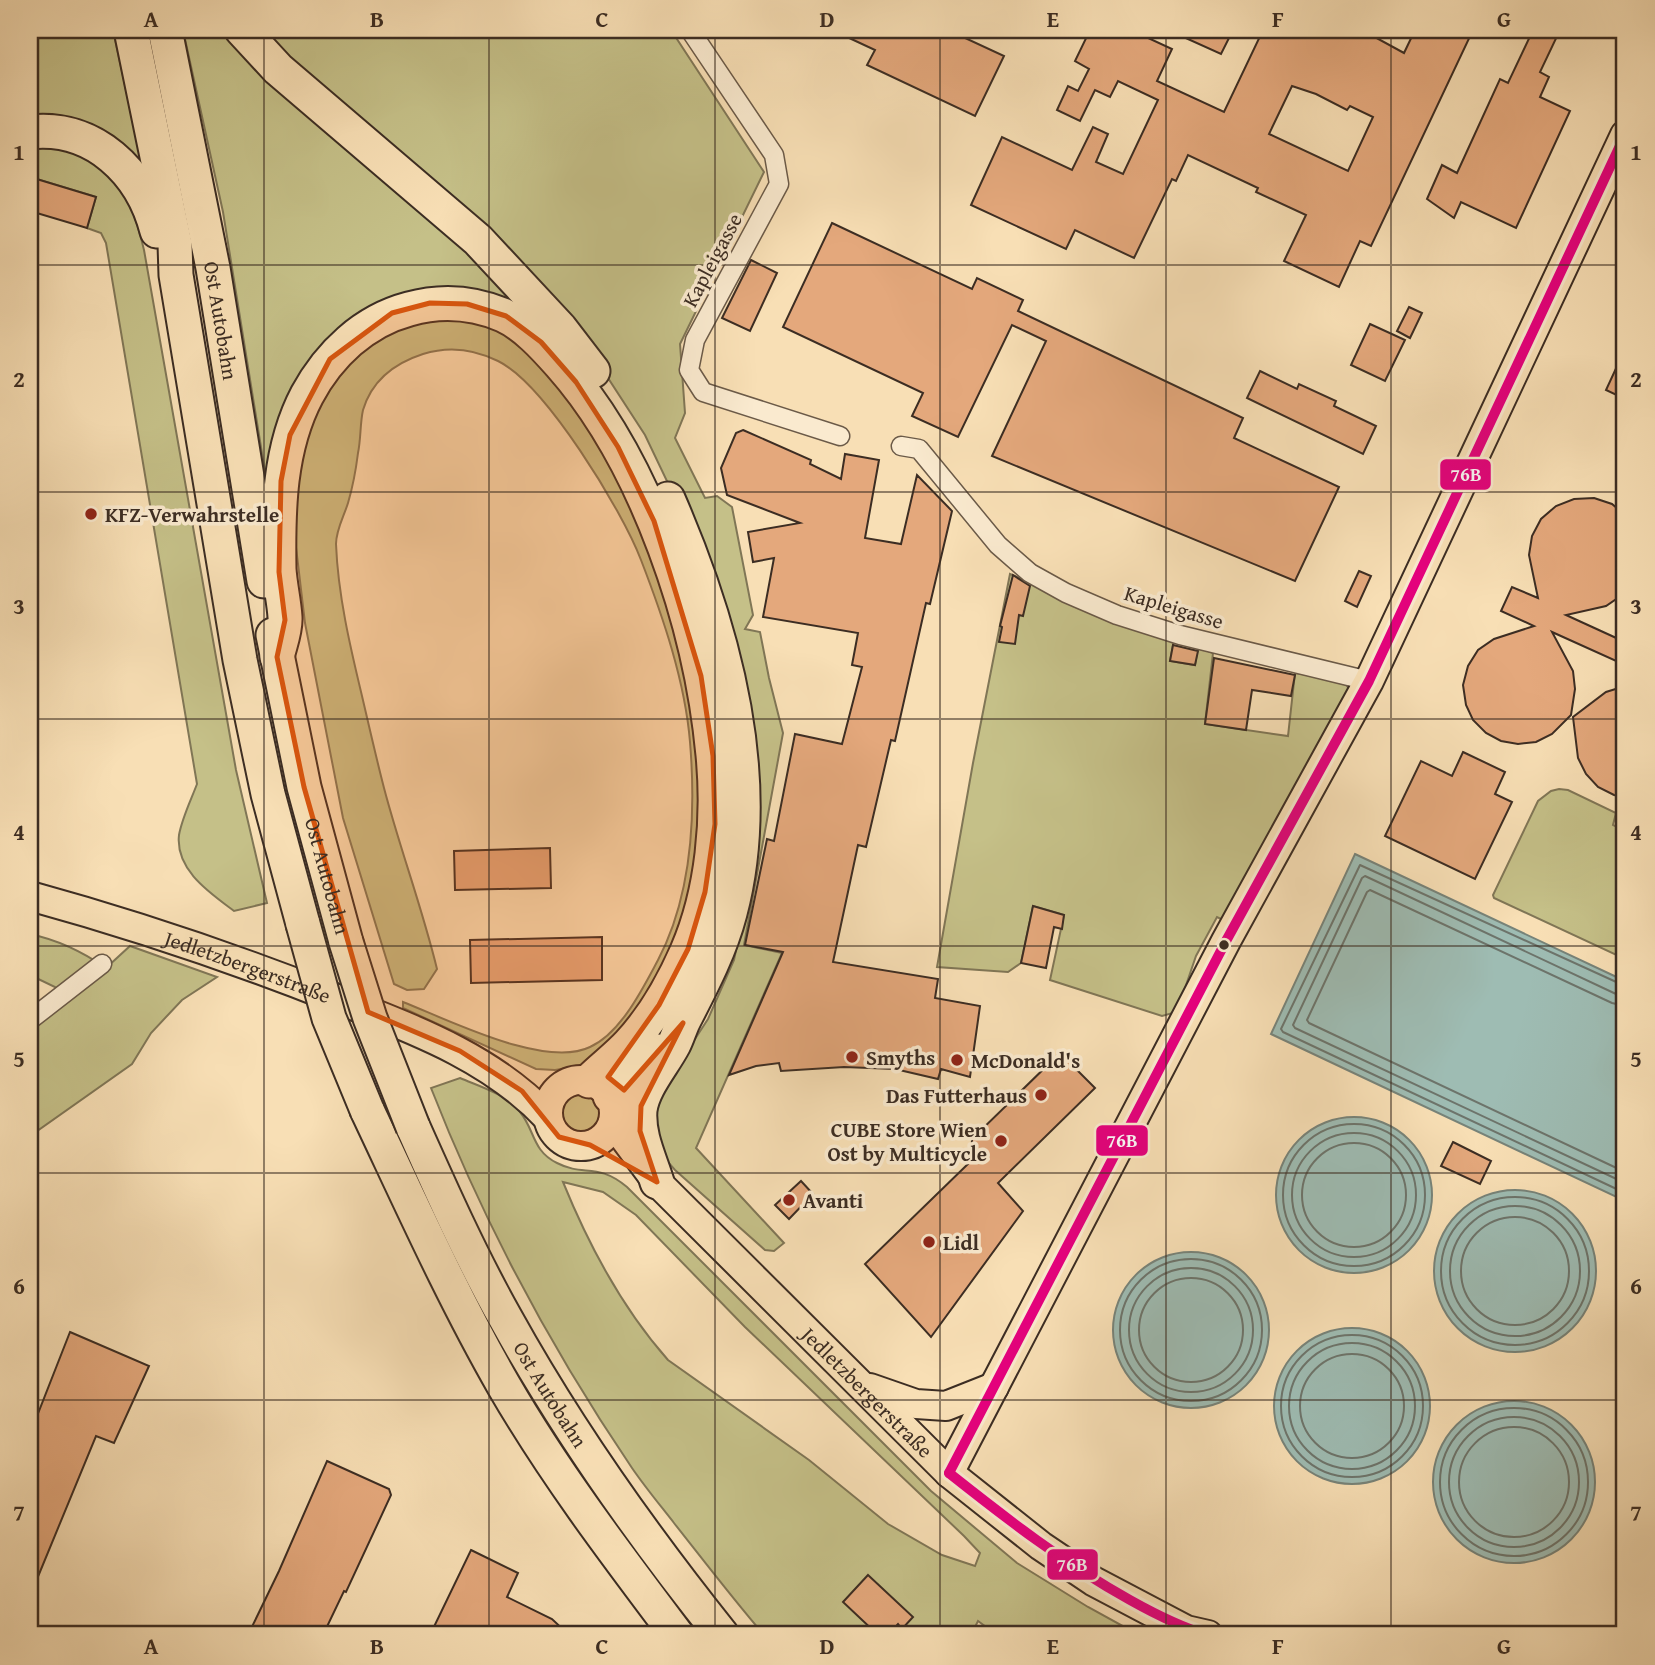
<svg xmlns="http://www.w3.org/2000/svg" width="1655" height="1665" font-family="'Gentium Book Plus',serif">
  <rect width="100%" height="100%" fill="#f8dfb5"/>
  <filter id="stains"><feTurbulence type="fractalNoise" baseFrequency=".00286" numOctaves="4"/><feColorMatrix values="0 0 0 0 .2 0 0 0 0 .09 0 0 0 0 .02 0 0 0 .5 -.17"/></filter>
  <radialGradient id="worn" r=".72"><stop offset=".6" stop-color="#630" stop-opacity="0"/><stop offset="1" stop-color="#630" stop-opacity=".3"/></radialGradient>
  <g fill="#c5c088" stroke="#807656" stroke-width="2" fill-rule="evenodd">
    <path d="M30 30H113L142 164 30 125Z"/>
    <path d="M183 30H232C250 53 274 72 296 92 373 164 460 226 531 306 700 496 847 877 619 1078L610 1069C619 1061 629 1053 638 1045 665 1016 687 978 701 940 759 777 696 557 607 417 584 380 551 334 513 312 462 283 389 295 345 332 321 353 293 399 283 430 274 455 275 483 274 509H271L223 212Z"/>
    <path d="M250 30H671L764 172 680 344 685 413 675 438 705 498 717 496 732 507 753 615 745 629 760 632 769 678 783 733 744 945 782 953 696 1148 784 1243 774 1251 765 1250 675 1170 652 1144 657 1097 708 1019 734 960 748 893 686 521 645 435 606 375Z"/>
    <path d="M30 147C43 148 61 146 74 151 121 171 133 204 144 250L236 770 267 903 234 911C210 893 175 870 179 835 182 818 191 800 197 784L106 243 101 233 87 228 96 197 30 177Z"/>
    <path d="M455 316 494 324 536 352 581 406 663 567 702 727 701 882 644 1018 592 1064 555 1070 536 1069 403 1008V1002C449 1020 545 1069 590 1047 621 1033 643 988 658 960 692 895 696 814 690 742 685 681 663 617 641 560 622 510 545 384 498 361 474 349 448 346 423 354 395 363 372 380 363 410 360 423 361 439 358 453 356 469 353 486 348 503 344 516 336 530 336 544 338 595 350 646 362 696 369 726 376 757 384 788 400 849 422 907 437 969L424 989 407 990 394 984 343 818 305 623 296 547V492L303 443 318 409 347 359 385 331 420 319Z"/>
    <path d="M1010 574 1094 610 1174 640 1170 661 1195 665 1198 647 1213 653 1205 724 1288 736 1295 673 1343 680 1349 689 1223 920 1217 917 1196 956 1183 994 1173 1013 1162 1016 1050 980 1064 915 1033 906 1021 963 1008 972 937 967 973 763Z"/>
    <path d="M1559 789 1568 790 1616 813 1613 825 1625 831V959L1494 898 1493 895 1538 801 1551 791Z"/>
    <path d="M30 934C58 940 83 952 106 968L130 946 217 977 182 1000 151 1033 132 1064 30 1136V1029L63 1002 55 987 30 975Z"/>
    <path d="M460 1078C481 1087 506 1094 520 1112 535 1130 532 1151 557 1163 584 1177 597 1162 627 1187L931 1491 1017 1563 1088 1607 1139 1635H997L978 1621 971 1635H764C733 1599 704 1561 674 1523 660 1505 645 1487 632 1468 552 1350 483 1221 431 1088ZM563 1182 603 1192 636 1215 745 1327 964 1536 980 1553 975 1566 942 1555 888 1524 809 1460 668 1360C622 1308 589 1246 563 1182Z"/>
    <circle cx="580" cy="1115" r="20"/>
  </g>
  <g fill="#9ebcb3" stroke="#778379" stroke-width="2">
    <path d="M1355 854 1625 981V1201L1271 1034Z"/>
    <circle cx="1354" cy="1195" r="78"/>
    <circle cx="1515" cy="1271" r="81"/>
    <circle cx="1191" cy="1330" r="78"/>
    <circle cx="1352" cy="1406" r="78"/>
    <circle cx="1514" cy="1482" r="81"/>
  </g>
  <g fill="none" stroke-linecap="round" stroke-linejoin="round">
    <g stroke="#6d746b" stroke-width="2">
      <path d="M1625 986 1360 865 1281 1029 1283 1032 1625 1193"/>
      <path d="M1625 995 1616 994 1365 876 1362 878 1293 1025 1295 1028 1625 1183"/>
      <path d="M1625 1006 1612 1003 1370 890 1367 892 1307 1020 1309 1023 1625 1172"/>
      <circle cx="1354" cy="1195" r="71"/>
      <circle cx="1354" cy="1195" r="62"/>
      <circle cx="1354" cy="1195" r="52"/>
      <circle cx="1515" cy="1271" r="74"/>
      <circle cx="1515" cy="1271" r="65"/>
      <circle cx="1515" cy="1271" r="54"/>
      <circle cx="1191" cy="1330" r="71"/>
      <circle cx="1191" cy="1330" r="62"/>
      <circle cx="1191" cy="1330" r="52"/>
      <circle cx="1352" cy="1406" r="71"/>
      <circle cx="1352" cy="1406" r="63"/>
      <circle cx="1352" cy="1406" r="52"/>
      <circle cx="1514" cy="1482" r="74"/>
      <circle cx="1514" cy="1482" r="65"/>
      <circle cx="1514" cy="1482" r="55"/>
    </g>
  </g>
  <g fill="#e4a87c" stroke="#3c2d23" stroke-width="2" fill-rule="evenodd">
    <path d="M832 30H948L1004 56 975 116 867 65 875 50Z"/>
    <path d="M1090 30H1131L1172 49 1157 81 1224 112 1263 30H1362L1404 53 1415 30H1473L1371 246 1360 241 1339 287 1284 261 1306 215 1256 192 1258 188 1188 155 1176 181 1172 179 1134 258 1075 230 1066 249 971 205 1002 137 1072 170 1093 127 1108 134 1096 162 1123 174 1158 100 1118 81 1110 97 1095 90 1080 121 1057 110 1068 86 1078 91 1089 69 1075 61ZM1292 86 1316 94 1347 110 1350 106 1373 117 1348 171 1269 134Z"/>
    <path d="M1168 30H1233L1221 54Z"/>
    <path d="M1533 30H1560L1540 72 1549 77 1540 97 1570 111 1516 228 1461 202 1454 218 1427 199 1442 165 1457 173 1500 79 1508 83Z"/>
    <path d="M30 177 96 197 87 228 30 211Z"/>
    <path d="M832 223 972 289 977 278 1023 300 1018 311 1243 418 1234 438 1339 487 1295 581 992 456 1046 341 1012 325 958 437 912 416 923 393 783 327Z"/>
    <path d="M751 260 777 273 750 331 722 318Z"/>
    <path d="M1409 307 1422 313 1410 338 1397 331Z"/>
    <path d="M1370 324 1405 340 1385 381 1351 365Z"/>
    <path d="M1625 349V399L1606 390Z"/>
    <path d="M1260 371 1297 389 1299 384 1336 401 1334 406 1376 426 1363 454 1247 398Z"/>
    <path d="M743 430 811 460 810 464 841 479 845 454 879 460 865 538 901 544 917 475 952 511 930 604 926 603 895 741 891 740 866 847 858 845 833 962 938 979 935 998 980 1006 970 1077 941 1069 938 1079 895 1069 844 1067 781 1071 779 1063 756 1066 729 1075 783 952 745 945 767 839 774 841 795 734 842 744 862 667 852 665 858 633 763 617 774 558 753 562 748 532 800 523 727 495 721 468 736 433Z"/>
    <path d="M1594 498 1612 504 1625 515V593L1606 606 1566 615 1625 642V665L1552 632 1573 671 1575 689 1571 715 1552 734 1536 742 1518 744 1501 741 1486 733 1473 720 1466 705 1463 685 1468 666 1478 650 1494 639 1534 626 1501 611 1512 587 1538 598 1529 555 1532 536 1541 519 1556 506 1574 499Z"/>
    <path d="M1359 571 1371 576 1357 607 1345 601Z"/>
    <path d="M1013 575 1030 586 1023 616 1019 615 1015 644 999 642 1002 627 1000 626Z"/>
    <path d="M1173 645 1198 651 1195 665 1170 661Z"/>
    <path d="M1214 658 1295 675 1291 696 1252 690 1246 730 1205 724Z"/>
    <path d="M1625 686V797L1614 795 1598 787 1586 774 1578 758 1573 717 1606 692Z"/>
    <path d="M1463 752 1505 772 1495 794 1512 802 1475 879 1385 836 1421 761 1452 776Z"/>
    <path d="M550 848 551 888 455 890 454 851Z"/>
    <path d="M1033 906 1064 915 1062 929 1054 927 1046 968 1021 963Z"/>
    <path d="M602 937V980L471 983 470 940Z"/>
    <path d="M1060 1053 1095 1088 998 1183 1023 1211 931 1337 865 1264 971 1161 972 1139Z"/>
    <path d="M1453 1142 1491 1161 1480 1184 1441 1166Z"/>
    <path d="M801 1181 813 1194 789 1219 775 1205Z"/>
    <path d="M70 1332 149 1366 114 1443 96 1436 30 1596V1434Z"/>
    <path d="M327 1461 389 1489 391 1495 346 1592 344 1591 323 1635H248L279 1571Z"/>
    <path d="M471 1550 518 1573 507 1597 552 1619 569 1635H430Z"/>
    <path d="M868 1575 913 1617 902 1629 898 1624 888 1635H878L843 1602Z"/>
  </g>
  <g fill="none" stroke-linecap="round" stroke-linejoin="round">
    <g stroke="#6b5a48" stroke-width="21">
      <g id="street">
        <path d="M690 30 774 155 779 184 695 340 689 370 703 392 840 436"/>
        <path d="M901 446 919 449 998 545 1030 573 1066 593 1117 615 1180 635 1369 681"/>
        <path d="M30 1020 102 964"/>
      </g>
    </g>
    <g stroke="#3c2d23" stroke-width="32">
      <g id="primary">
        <path id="s1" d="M30 896C132 924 233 958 332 997 410 1028 490 1056 548 1118"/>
        <circle cx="581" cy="1113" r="33"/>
        <path id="s2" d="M613 1123 657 1182 949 1473 1041 1546 1093 1581 1186 1630 1208 1635"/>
        <path d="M870 1388 916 1404 946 1406 994 1387"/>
        <path d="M949 1473 1226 941 1369 681 1625 135"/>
      </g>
    </g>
    <g stroke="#3c2d23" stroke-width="37">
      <g id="highway">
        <path d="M131 30 175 244 176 275 240 660 268 794 303 924"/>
        <path id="s3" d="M165 30 213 268 264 581"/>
        <path d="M242 30 278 69 478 240 560 328 593 371"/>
        <path d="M30 132C94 125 142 172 157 231"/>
        <path id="s4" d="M273 635 304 787 346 942"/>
        <path d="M277 657C280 644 286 630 285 617 284 601 280 585 279 569 278 510 279 448 307 395 329 354 364 321 409 309 441 300 472 302 503 315 525 325 544 346 560 364 647 462 701 625 713 755 719 818 713 891 687 951 673 983 654 1017 629 1044 617 1057 602 1068 589 1081"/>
        <path d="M610 1096 658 1051"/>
        <path d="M367 1110C411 1203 453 1297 504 1386 555 1474 616 1554 677 1635"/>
        <path id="s5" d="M413 1127C442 1192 471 1257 506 1319 568 1431 642 1535 722 1635"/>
        <path d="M657 1182C650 1159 638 1136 640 1110 643 1087 663 1065 674 1044 678 1036 680 1028 684 1020 702 985 720 951 730 913 766 777 722 623 668 499"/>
      </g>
    </g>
    <use href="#street" stroke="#faeacf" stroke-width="18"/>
    <use href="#primary" stroke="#f8dfb5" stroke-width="28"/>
    <use href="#highway" stroke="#f8dfb5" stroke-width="33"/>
    <g stroke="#3c2d23" stroke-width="37" stroke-linecap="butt">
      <g id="highway-bridge">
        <path d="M303 924 329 1018 367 1110"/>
        <path d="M346 942 370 1018 413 1127"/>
      </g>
    </g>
    <use href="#highway-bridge" stroke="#f8dfb5" stroke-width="33"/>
    <g stroke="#faeacf" stroke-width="16">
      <g id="bus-1">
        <path d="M949 1473 1226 941 1369 681 1625 135"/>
        <path d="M949 1473C1007 1519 1065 1564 1130 1600 1155 1614 1180 1627 1208 1635"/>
      </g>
    </g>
    <use href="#bus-1" stroke="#e5007d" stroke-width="10"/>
  </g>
  <path fill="#d7550e" fill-opacity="0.2" stroke="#d7550e" stroke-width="5" stroke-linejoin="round" d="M430 303 467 304 506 316 541 342 576 382 618 447 654 521 701 676 713 756 715 824 705 892 688 949 659 1005 608 1077 624 1090 683 1023 641 1106 640 1131 657 1182 590 1145 559 1137 522 1091 460 1051 368 1012 304 787 277 657 285 620 279 572 281 481 290 435 330 359 392 313Z"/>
  <path fill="none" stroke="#3c2d23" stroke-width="2" stroke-opacity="0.55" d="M264 30V1635M489 30V1635M715 30V1635M940 30V1635M1166 30V1635M1391 30V1635M30 265H1625M30 492H1625M30 719H1625M30 946H1625M30 1173H1625M30 1400H1625"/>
  <g fill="#8f2418" stroke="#faeacf" stroke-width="2.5">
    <circle cx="91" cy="514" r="7"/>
    <circle cx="852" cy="1057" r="7"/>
    <circle cx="957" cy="1060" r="7"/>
    <circle cx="1041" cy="1095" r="7"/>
    <circle cx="1001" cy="1141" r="7"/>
    <circle cx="789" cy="1200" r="7"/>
    <circle cx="929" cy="1242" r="7"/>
  </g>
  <circle fill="#3c2d23" stroke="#faeacf" stroke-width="2.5" cx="1224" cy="945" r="6"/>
  <g text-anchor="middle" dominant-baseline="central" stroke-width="7" stroke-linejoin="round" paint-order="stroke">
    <g font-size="21" fill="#3c2d23" stroke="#faeacf">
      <text transform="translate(712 260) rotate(-62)">Kapleigasse</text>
      <text stroke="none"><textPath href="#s3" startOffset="296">Ost Autobahn</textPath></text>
      <text transform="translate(1174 607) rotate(17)">Kapleigasse</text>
      <text stroke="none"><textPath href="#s4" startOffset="247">Ost Autobahn</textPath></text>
      <text stroke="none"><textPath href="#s1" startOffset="229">Jedletzbergerstraße</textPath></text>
      <text stroke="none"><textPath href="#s2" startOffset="371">Jedletzbergerstraße</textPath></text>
      <text stroke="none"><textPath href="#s5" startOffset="301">Ost Autobahn</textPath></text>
    </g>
    <g font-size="21" font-weight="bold" fill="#3c2d23" stroke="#faeacf" text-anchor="start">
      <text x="105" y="514">KFZ-Verwahrstelle</text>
      <text x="866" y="1057">Smyths</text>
      <text x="971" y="1060">McDonald's</text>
      <text x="1027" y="1095" text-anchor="end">Das Futterhaus</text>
      <text x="987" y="1129" text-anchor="end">CUBE Store Wien<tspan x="987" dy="24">Ost by Multicycle</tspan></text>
      <text x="803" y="1200">Avanti</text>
      <text x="943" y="1242">Lidl</text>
    </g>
  </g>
  <g stroke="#faeacf" stroke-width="2.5">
    <rect x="1439" y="458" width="53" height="33" rx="7" fill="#e5007d"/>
    <rect x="1095" y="1124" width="54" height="33" rx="7" fill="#e5007d"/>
    <rect x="1046" y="1548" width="53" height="33" rx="7" fill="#e5007d"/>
  </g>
  <g font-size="19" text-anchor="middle" font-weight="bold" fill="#fff">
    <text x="1466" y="481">76B</text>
    <text x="1122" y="1147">76B</text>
    <text x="1072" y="1571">76B</text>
  </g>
  <rect width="1655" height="1665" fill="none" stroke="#f8dfb5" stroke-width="77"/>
  <rect x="38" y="38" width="1578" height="1588" fill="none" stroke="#3c2d23" stroke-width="2.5"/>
  <g font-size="23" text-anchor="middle" font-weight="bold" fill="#3c2d23">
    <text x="151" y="27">A</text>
    <text x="377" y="27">B</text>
    <text x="602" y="27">C</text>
    <text x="827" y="27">D</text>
    <text x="1053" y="27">E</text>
    <text x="1278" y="27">F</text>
    <text x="1504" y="27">G</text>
    <text x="19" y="160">1</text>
    <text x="1636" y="160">1</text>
    <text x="19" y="387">2</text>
    <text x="1636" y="387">2</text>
    <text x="19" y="614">3</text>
    <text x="1636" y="614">3</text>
    <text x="19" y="840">4</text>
    <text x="1636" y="840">4</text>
    <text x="19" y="1067">5</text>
    <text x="1636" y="1067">5</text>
    <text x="19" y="1294">6</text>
    <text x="1636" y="1294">6</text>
    <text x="19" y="1521">7</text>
    <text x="1636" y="1521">7</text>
    <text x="151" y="1654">A</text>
    <text x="377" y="1654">B</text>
    <text x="602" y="1654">C</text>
    <text x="827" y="1654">D</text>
    <text x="1053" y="1654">E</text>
    <text x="1278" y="1654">F</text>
    <text x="1504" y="1654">G</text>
  </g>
  <rect width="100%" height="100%" filter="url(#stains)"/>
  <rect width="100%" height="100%" fill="url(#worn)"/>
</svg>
